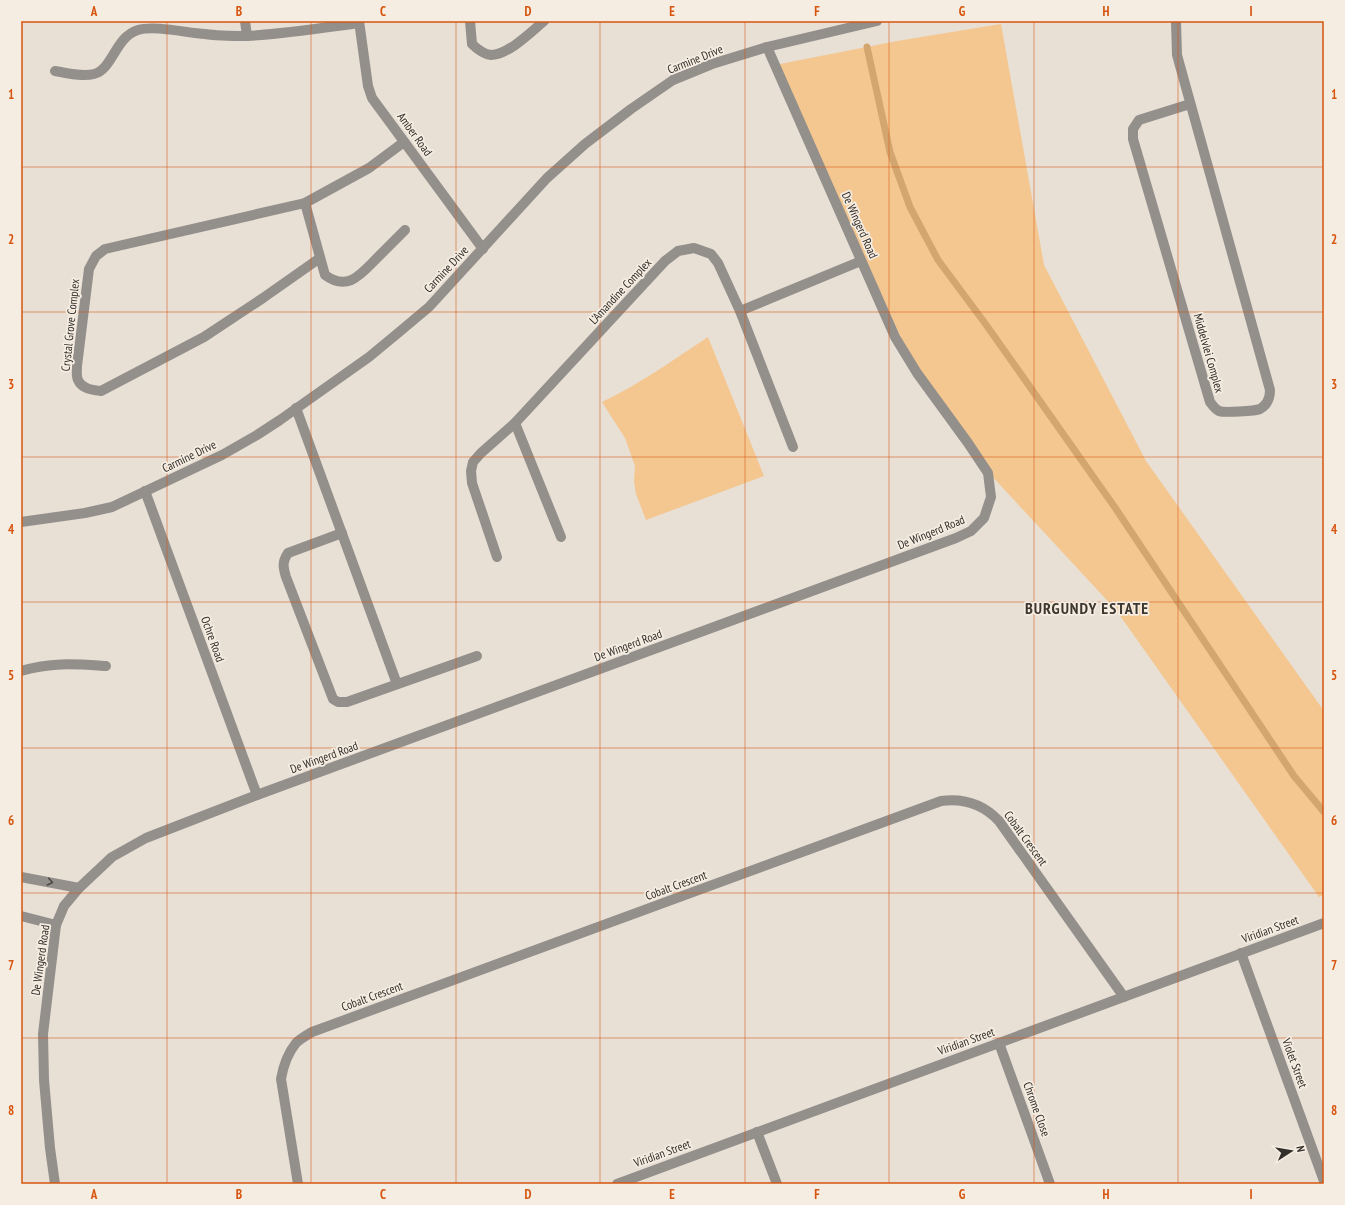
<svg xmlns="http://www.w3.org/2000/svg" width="1345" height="1205" font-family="'PT Sans Narrow',sans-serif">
  <rect width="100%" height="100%" fill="#e8dfd5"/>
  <g fill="#f4c790">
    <path d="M1001 24 1044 265 1146 461 1324 711V895L1319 897 1116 610 989 473 917 373 775 65 897 41Z"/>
    <path d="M708 337 764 476 646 520 636 494 634 481 635 466 625 438 602 402C640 384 673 360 708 337Z"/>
  </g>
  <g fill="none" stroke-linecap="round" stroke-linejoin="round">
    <path stroke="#d3a670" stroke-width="7" d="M867 47 890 152 910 207 938 260 987 326 1116 509 1294 776 1324 812"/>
    <g stroke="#938f8b" stroke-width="10">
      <path d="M245 21 247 36"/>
      <path d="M359 21 368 86 372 98 483 249"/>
      <path d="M470 21 472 44C477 49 483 54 491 55 508 55 531 32 544 21"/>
      <path d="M1176 21 1177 55 1270 390C1270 398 1267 405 1260 409 1255 411 1224 413 1219 411 1215 409 1213 406 1210 402L1133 139V129L1139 120 1190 104"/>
      <path d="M55 71C67 73 82 77 94 74 113 69 115 37 138 30 155 25 187 33 205 34 218 36 233 36 247 36 284 34 322 28 359 23"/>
      <path d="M305 203 325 275C348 292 361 274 377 258 386 249 396 239 405 230"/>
      <path d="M320 258 263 298 204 337 101 391C93 390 82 389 78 380 76 376 77 370 77 366L89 269 96 256 105 249 305 203 369 168 404 142"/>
      <path d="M740 311 793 447"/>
      <path d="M296 408 397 684"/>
      <path d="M515 423 561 537"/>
      <path d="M145 491 257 795"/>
      <path d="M21 522 85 513 112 507 222 455 257 435 280 420 369 357 398 333 429 307 547 178 585 144 631 109 673 80 712 64 767 47 877 21"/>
      <path d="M342 533 288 553C282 562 283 567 286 577L333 699 338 702H347L477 656"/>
      <path d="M497 557 472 483 471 471 473 462 481 453 515 423 665 261 678 251 694 248 711 254 718 263 740 311 861 261"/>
      <path d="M21 671C52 662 74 664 106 666"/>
      <path d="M21 877 79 888"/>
      <path d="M21 916 56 925"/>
      <path d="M1241 953 1324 1181"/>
      <path d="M999 1043 1050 1184"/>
      <path d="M757 1132 777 1184"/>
      <path d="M55 1184 50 1148 44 1080 43 1034 56 925 64 906 79 888 112 857 146 838 257 795 956 538 971 531 984 518 991 497 988 473 968 443 917 373 895 337 767 47"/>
      <path d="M298 1184 281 1079C283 1067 288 1053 296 1043 300 1039 307 1035 312 1032L941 801C963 798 983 804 999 821L1124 997"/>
      <path d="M617 1184 1324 923"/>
    </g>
  </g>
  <defs><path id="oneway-chevron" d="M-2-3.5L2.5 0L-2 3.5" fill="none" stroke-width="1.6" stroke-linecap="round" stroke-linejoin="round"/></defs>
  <use stroke="#4f4b47" href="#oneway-chevron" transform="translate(50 882) rotate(12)"/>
  <path fill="none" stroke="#d6550f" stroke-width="1" stroke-opacity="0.55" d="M167 21V1184M311 21V1184M456 21V1184M600 21V1184M745 21V1184M889 21V1184M1034 21V1184M1178 21V1184M21 167H1324M21 312H1324M21 457H1324M21 602H1324M21 748H1324M21 893H1324M21 1038H1324"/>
  <g text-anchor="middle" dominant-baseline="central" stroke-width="3.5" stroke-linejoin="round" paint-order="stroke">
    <g font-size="12" fill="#322e2a" stroke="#f6ede2">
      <text transform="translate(695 59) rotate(-22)">Carmine Drive</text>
      <text transform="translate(415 134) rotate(54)">Amber Road</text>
      <text transform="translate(860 225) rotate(66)">De Wingerd Road</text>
      <text transform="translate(446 269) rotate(-47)">Carmine Drive</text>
      <text transform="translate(620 291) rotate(-47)">L'Amandine Complex</text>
      <text transform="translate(70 325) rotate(-84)">Crystal Grove Complex</text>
      <text transform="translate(1209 353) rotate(74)">Middelvlei Complex</text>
      <text transform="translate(189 456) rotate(-26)">Carmine Drive</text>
      <text transform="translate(931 532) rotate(-22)">De Wingerd Road</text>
      <text transform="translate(213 639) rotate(70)">Ochre Road</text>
      <text transform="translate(628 645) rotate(-20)">De Wingerd Road</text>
      <text transform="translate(324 757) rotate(-20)">De Wingerd Road</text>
      <text transform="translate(1026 838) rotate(54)">Cobalt Crescent</text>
      <text transform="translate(676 885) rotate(-20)">Cobalt Crescent</text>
      <text transform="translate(1270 929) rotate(-20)">Viridian Street</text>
      <text transform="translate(40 960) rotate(-82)">De Wingerd Road</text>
      <text transform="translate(372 996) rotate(-20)">Cobalt Crescent</text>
      <text transform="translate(966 1041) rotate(-20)">Viridian Street</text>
      <text transform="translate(1295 1063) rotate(70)">Violet Street</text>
      <text transform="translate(1037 1109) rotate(70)">Chrome Close</text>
      <text transform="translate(662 1153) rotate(-20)">Viridian Street</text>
    </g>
    <g font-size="16" font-weight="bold" letter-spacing="1" fill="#3e372f" stroke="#f6ede2">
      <text x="1087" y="608">BURGUNDY ESTATE</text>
    </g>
  </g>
  <rect width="1345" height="1205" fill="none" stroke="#f6ede2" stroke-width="44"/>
  <g transform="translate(1291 1151) rotate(78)" stroke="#f6ede2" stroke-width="3" paint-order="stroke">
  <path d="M0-3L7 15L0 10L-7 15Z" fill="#322e2a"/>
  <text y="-6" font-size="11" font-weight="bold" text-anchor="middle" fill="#322e2a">N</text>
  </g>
  <rect x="22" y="22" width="1301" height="1161" fill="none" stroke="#d6550f" stroke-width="1.5"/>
  <g font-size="13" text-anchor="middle" font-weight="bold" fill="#d6550f">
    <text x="94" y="16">A</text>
    <text x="239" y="16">B</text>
    <text x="383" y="16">C</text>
    <text x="528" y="16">D</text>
    <text x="672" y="16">E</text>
    <text x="817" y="16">F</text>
    <text x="962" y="16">G</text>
    <text x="1106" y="16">H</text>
    <text x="1251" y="16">I</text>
    <text x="11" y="99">1</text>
    <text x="1334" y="99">1</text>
    <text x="11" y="244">2</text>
    <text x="1334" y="244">2</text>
    <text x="11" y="389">3</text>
    <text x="1334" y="389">3</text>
    <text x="11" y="534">4</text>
    <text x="1334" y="534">4</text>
    <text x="11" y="680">5</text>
    <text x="1334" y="680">5</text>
    <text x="11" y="825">6</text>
    <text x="1334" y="825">6</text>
    <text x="11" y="970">7</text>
    <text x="1334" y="970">7</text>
    <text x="11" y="1115">8</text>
    <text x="1334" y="1115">8</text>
    <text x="94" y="1199">A</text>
    <text x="239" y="1199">B</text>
    <text x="383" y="1199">C</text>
    <text x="528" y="1199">D</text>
    <text x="672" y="1199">E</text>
    <text x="817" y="1199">F</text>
    <text x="962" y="1199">G</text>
    <text x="1106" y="1199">H</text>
    <text x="1251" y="1199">I</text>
  </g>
</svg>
